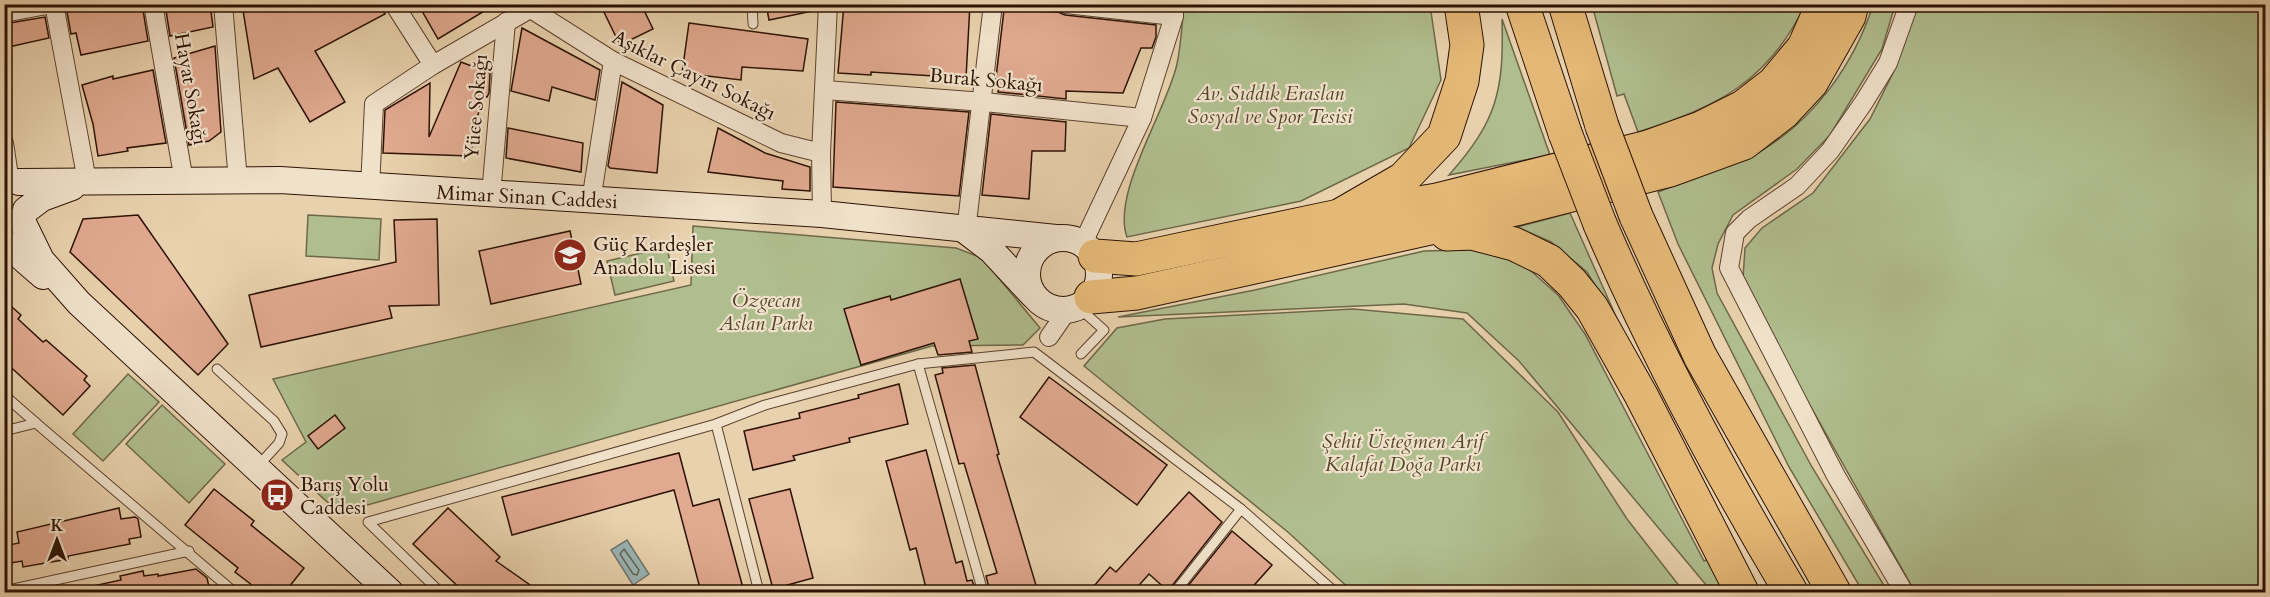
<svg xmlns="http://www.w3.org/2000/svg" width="2270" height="597" font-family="Cardo,serif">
  <rect width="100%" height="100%" fill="#e8d1ad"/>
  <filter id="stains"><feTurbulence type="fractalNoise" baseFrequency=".00333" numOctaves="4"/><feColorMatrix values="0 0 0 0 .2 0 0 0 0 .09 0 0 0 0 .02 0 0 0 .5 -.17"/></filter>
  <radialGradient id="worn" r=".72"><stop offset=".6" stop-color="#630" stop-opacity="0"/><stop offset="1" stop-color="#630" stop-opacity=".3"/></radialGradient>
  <g fill="#b0bd8e" stroke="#6e6848" stroke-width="1.5">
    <path d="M1184 5H1430L1441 80 1409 148 1301 201 1127 237C1111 193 1167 110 1177 64 1181 45 1182 24 1184 5Z"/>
    <path d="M1592 5H1805C1768 82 1717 107 1638 132L1624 94 1617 96Z"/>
    <path d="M1873 5H1895L1882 49 1830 135 1797 169 1733 215 1718 244 1712 268 1717 293 1812 467 1888 592H1863L1789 467 1678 244 1658 192C1682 183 1707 173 1731 163 1741 160 1752 157 1761 151 1815 119 1854 64 1873 5Z"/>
    <path d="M1914 5H2265V592H1915L1767 329 1743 278 1745 248 1762 228 1813 193 1870 119 1892 75 1911 22Z"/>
    <path d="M1502 19 1550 155 1449 175C1497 121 1504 91 1502 19Z"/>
    <path d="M1570 213 1622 330 1587 272 1551 242 1517 227Z"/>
    <path d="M308 215 381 219 379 260 306 256Z"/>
    <path d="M693 226 956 248 982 258 1040 328 1023 345 932 346 339 513 282 460 306 442 273 379 691 285Z"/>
    <path d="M667 247 674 281 615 295 607 261Z"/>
    <path d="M1492 249 1531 271 1558 295 1585 334 1704 561 1710 558 1728 592H1712L1519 361 1467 313 1404 304 1118 317 1255 290 1424 251Z"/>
    <path d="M1353 309 1463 319 1558 412 1627 519 1684 592H1353L1289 533 1084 366 1117 328 1165 319Z"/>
    <path d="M128 374 159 402 103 461 73 434Z"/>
    <path d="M162 405 225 464 189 503 126 444Z"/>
  </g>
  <path fill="#9ab5b4" stroke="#6e746d" stroke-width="1.5" d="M627 540 649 574 633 585 611 550Z"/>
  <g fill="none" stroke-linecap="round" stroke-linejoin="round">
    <path stroke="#64645b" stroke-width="1.5" d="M624 549 639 570 637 575 633 574 620 554Z"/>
  </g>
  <g fill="#e1a990" stroke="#2d1202" stroke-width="1.5">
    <path d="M98 4H142L148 41 81 55 76 33 71 34 67 12Z"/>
    <path d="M165 4H210L213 27 170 36Z"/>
    <path d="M242 4H379L385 14 315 51 345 102 310 122 278 68 254 79Z"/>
    <path d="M418 4H496L438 39Z"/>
    <path d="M600 4H641L653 29 620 45Z"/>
    <path d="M766 4H812L813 11 769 20Z"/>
    <path d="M844 4H970L966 78 871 72V75L838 73Z"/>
    <path d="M1004 10 1058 12 1065 15 1156 25V37L1152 48H1141L1123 93 1066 91V99L998 92 999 87 995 86Z"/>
    <path d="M45 17 49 38 4 48V24Z"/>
    <path d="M689 23 808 39 803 71 742 67 741 80 682 73Z"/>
    <path d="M522 28 600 70 595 100 552 87 549 101 511 91Z"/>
    <path d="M215 46 221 132 209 141 189 145 174 58Z"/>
    <path d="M461 62 490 73 489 93 487 97 482 95 470 156 383 153 385 110 430 83 429 137Z"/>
    <path d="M153 70 166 143 127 148 128 151 98 156 93 124 82 85 113 76V79Z"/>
    <path d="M622 82 663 105 657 173 610 168 608 166Z"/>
    <path d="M836 102 969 112 959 196 833 187Z"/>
    <path d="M991 114 1066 122 1065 151H1032L1029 199 982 195Z"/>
    <path d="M508 128 583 143 581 172 506 158Z"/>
    <path d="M718 128 765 153 810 167V191L782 189 783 181 708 172Z"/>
    <path d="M138 215 228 344 198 375 70 252 83 219Z"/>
    <path d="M437 219 439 305 389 306 392 318 261 347 249 295 396 262 394 220Z"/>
    <path d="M570 231 581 284 491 304 479 251Z"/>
    <path d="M960 279 978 339 969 341 972 352 938 355 934 343 861 365 844 309 890 296 891 300Z"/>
    <path d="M4 300 21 315 18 319 43 342 46 340 87 376 84 380 90 386 63 415 4 361Z"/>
    <path d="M975 365 999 454 997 455 1038 592H990L986 576 997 573 964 463 959 464 935 375 943 373 942 368Z"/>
    <path d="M1049 377 1167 465 1137 505 1020 417Z"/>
    <path d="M899 384 908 424 849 438 850 442 793 456 795 460 753 470 744 431 800 418 799 413 859 398 858 395Z"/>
    <path d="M335 415 345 428 318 449 308 436Z"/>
    <path d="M926 450 956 563 962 561 967 581 972 580 976 592H927L916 548 910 550 886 461Z"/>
    <path d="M679 453 693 506 719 499 743 588 726 592H701L674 490 512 535 502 497Z"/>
    <path d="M214 489 254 521 251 525 304 568 285 592H261L235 572 238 568 185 525Z"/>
    <path d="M790 489 813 578 773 589 749 499Z"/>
    <path d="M1189 492 1222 522 1168 591 1149 574 1133 592H1089L1110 567 1116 572Z"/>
    <path d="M119 508 121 519 135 517 138 519 141 537 129 539 130 544 68 556V559L23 567 22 561 4 564V546L19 543 17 532Z"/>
    <path d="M448 508 500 557 496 561 540 592H464L413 544Z"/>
    <path d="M1232 531 1272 565 1248 592H1183Z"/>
    <path d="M196 569 207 578 210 592H94L93 586 121 580 120 576 143 571 144 576 158 574V576Z"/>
  </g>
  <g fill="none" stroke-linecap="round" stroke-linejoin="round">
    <g stroke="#5c422d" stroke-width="11">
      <g id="lane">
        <path d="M752 4 753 24"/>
        <path d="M1078 307 1104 330 1081 354"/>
        <path d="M918 364 983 592"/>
        <path d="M217 369 274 421 282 434 279 443 258 466"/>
        <path d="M4 395 36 423"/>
        <path d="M716 424 759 592"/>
        <path d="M4 431 36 423 234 592"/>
        <path d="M4 591 189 551"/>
        <path d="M440 592 368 522 716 424 765 405 918 364 1034 352 1241 509 1335 592"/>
        <path d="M1175 592 1241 509"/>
      </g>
    </g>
    <g stroke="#5c422d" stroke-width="20">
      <g id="street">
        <path d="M54 4 87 181"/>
        <path d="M153 4 184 181"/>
        <path d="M223 4 238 181"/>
        <path d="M394 4 433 65"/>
        <path d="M523 4 613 61 781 143 821 153"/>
        <path d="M1066 4 1174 16"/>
        <path d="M4 13 52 4"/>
        <path d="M825 90 984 102 1142 118"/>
        <path d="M4 143 9 176"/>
        <path d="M370 188 374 104 433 65 528 10"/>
        <path d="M491 195 506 22"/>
        <path d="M591 201 613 61"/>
        <path d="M822 214 821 153 828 4"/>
        <path d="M966 231 993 4"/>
        <path d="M1083 243 1142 118 1174 16V4"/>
        <path d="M1049 337 1067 311"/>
        <path d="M1904 592 1836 476 1729 268 1735 233 1749 219 1797 186 1830 151 1864 102 1888 63 1909 4"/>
      </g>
    </g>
    <g stroke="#2d1202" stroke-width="28">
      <g id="secondary">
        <path d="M19 182 280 180 822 214 1056 238"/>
        <path d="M26 210 42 198 72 187"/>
        <path d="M21 219 41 260 79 303 390 592"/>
        <path d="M966 231 991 250 1033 295"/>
        <circle cx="1063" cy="274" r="36"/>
        <path d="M4 242 43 276"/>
      </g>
    </g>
    <g stroke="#2d1202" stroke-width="35">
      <g id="highway">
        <path d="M1522 4 1565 133"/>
        <path d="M1565 4 1602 126"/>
        <path d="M1339 216 1437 200 1648 147 1701 128 1743 107 1774 83 1804 47 1823 4"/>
        <path d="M1636 216 1700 356 1834 592"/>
        <path d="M1600 224C1655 352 1720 473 1791 592"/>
        <path d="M1447 234 1472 233 1514 244 1549 261 1572 283 1592 308 1641 395 1742 592"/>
        <path d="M1095 256 1136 259 1339 216 1403 179 1444 136 1462 81 1467 45 1461 4"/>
        <path d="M1091 297 1137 293 1516 209 1670 170 1744 143 1783 113 1811 83 1849 16 1852 4"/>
      </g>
    </g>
    <use href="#lane" stroke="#f0e1ca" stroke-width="9"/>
    <use href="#street" stroke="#f0e1ca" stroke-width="18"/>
    <use href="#secondary" stroke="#f0e1ca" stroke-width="26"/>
    <use href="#highway" stroke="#e4b876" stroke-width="33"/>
    <g stroke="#2d1202" stroke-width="35" stroke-linecap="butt">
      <g id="highway-bridge">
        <path d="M1602 126 1636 216"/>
        <path d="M1565 133 1600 224"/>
      </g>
    </g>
    <use href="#highway-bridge" stroke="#e4b876" stroke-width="33"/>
  </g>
  <defs>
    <g id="school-disc" transform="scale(1.725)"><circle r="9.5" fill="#8f2418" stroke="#f0e1ca"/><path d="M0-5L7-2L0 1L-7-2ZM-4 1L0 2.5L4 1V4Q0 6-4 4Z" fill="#fff"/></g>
    <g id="bus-disc" transform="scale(1.725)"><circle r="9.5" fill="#8f2418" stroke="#f0e1ca"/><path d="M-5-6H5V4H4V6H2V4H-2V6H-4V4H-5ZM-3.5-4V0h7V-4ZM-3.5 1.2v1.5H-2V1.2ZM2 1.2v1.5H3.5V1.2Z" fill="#fff"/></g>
  </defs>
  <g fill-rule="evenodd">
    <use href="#school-disc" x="570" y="255"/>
    <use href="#bus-disc" x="277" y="495"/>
  </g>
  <g text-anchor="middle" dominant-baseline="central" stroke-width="4.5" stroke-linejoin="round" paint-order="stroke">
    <g font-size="20" fill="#2d1202" stroke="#f0e1ca">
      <text transform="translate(694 75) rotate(26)">Aşıklar Çayırı Sokağı</text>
      <text transform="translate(986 80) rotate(5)">Burak Sokağı</text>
      <text transform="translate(191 89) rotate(80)">Hayat Sokağı</text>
      <text transform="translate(476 107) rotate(-85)">Yüce Sokağı</text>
      <text transform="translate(527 197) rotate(3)">Mimar Sinan Caddesi</text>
    </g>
    <g font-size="20" font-style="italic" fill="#54452c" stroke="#f0e1ca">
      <text x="1270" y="93">Av. Sıddık Eraslan<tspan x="1270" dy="23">Sosyal ve Spor Tesisi</tspan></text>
      <text x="766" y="300">Özgecan<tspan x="766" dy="23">Aslan Parkı</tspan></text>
      <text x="1403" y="441">Şehit Üsteğmen Arif<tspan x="1403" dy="23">Kalafat Doğa Parkı</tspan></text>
    </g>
    <g font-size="20" fill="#2d1202" stroke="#f0e1ca" text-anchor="start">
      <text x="593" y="244">Güç Kardeşler<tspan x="593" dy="23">Anadolu Lisesi</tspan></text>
      <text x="300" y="484">Barış Yolu<tspan x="300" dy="23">Caddesi</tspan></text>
    </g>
  </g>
  <rect width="2270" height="597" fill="none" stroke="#e8d1ad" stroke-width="24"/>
  <rect x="6" y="6" width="2258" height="585" fill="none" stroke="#2d1202" stroke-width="3"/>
  <rect x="12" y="12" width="2246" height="573" fill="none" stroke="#2d1202" stroke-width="1.5"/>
  <g transform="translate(57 540)" stroke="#f0e1ca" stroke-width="4.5" paint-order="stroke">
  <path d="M0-4.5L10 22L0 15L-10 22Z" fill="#2d1202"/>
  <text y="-9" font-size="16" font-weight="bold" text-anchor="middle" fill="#2d1202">K</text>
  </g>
  <rect width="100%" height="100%" filter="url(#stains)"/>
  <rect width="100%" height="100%" fill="url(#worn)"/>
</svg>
